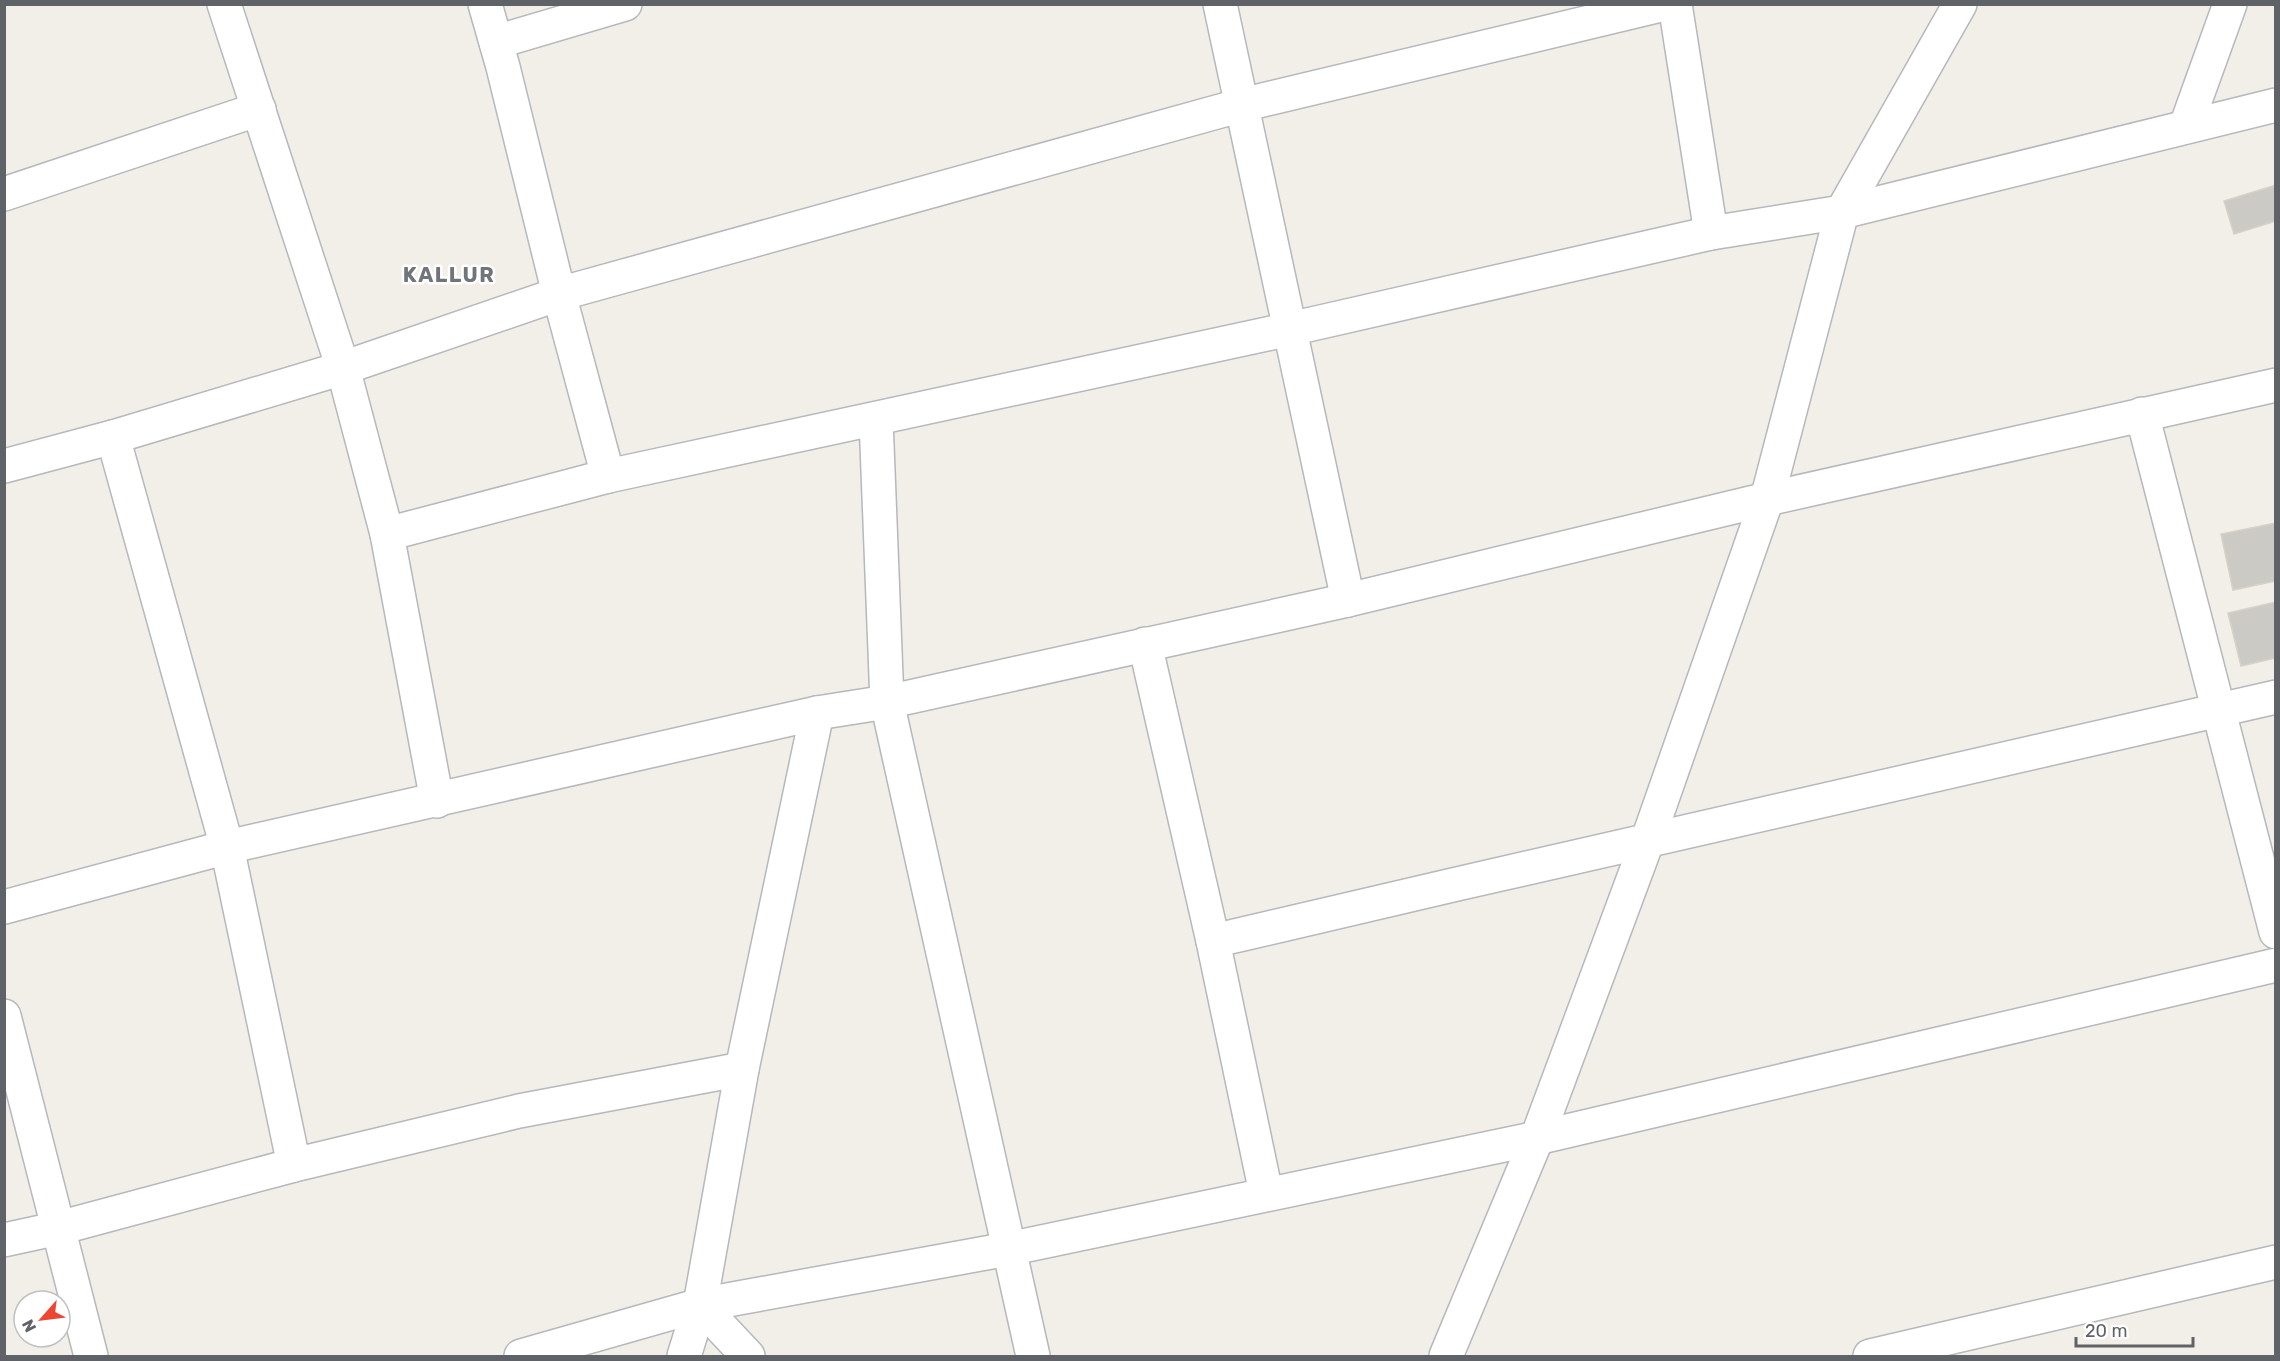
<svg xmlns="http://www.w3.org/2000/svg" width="2280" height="1361" font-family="Rubik,sans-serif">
  <rect width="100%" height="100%" fill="#f1efe8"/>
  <g fill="#cccac5" stroke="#d6d2c6" stroke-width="1.5">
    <path d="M2276 185V221L2234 234 2224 201Z"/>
    <path d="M2276 523V581L2233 590 2221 534Z"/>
    <path d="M2276 602V658L2241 666 2228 613Z"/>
  </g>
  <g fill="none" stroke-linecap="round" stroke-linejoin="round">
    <g stroke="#b5b8bc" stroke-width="36">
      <g id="minor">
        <path d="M224 4 343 368 387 534 437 801"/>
        <path d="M485 4 503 67 559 294 608 476"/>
        <path d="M1220 4 1348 600"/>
        <path d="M1675 4 1711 233"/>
        <path d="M496 42 625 4"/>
        <path d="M2186 126 2230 4"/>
        <path d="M4 194 259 109"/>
        <path d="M2142 414 2276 932"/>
        <path d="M876 419 887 702 1033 1356"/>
        <path d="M113 437 227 847 294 1165"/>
        <path d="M4 466 113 437 343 368 559 294 1242 105 1665 4"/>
        <path d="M387 534 608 476 1290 329 1711 233 1842 212 2276 105"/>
        <path d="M1145 644 1213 941 1266 1193"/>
        <path d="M4 907 227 847 817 713 887 702 1348 600 1767 499 2276 385"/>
        <path d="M1213 941 1457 884 2276 697"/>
        <path d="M4 1016 91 1356"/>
        <path d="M4 1240 59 1228 294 1165 519 1111 742 1069"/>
        <path d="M700 1305 748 1356"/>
        <path d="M521 1356 700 1305 1008 1249 1537 1138 2276 965"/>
        <path d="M684 1356 700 1305 742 1069 817 713"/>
        <path d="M1446 1356 1537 1138 1647 842 1767 499 1842 212 1960 4"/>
        <path d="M1870 1356 2276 1262"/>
      </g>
    </g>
    <use href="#minor" stroke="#fff" stroke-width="33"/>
  </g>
  <g text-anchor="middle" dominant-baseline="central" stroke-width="5" stroke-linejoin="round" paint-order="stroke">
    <g font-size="21" font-weight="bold" letter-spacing="1.5" fill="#70757a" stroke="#fff">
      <text x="449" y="274">KALLUR</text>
    </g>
  </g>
  <rect width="2280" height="1361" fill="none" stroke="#5f6368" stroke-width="12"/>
  <g transform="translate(42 1319) rotate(242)"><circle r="28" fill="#ffffff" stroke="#bfc1c3" stroke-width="1.5"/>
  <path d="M0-4.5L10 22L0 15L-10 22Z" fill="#ec4733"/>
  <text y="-9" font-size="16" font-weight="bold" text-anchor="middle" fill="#5f6368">N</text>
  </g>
  <path d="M2076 1337v9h117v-9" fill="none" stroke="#5f6368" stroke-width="3"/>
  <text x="2085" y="1337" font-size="18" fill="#5f6368" stroke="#ffffff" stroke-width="4.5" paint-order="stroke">20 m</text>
</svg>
